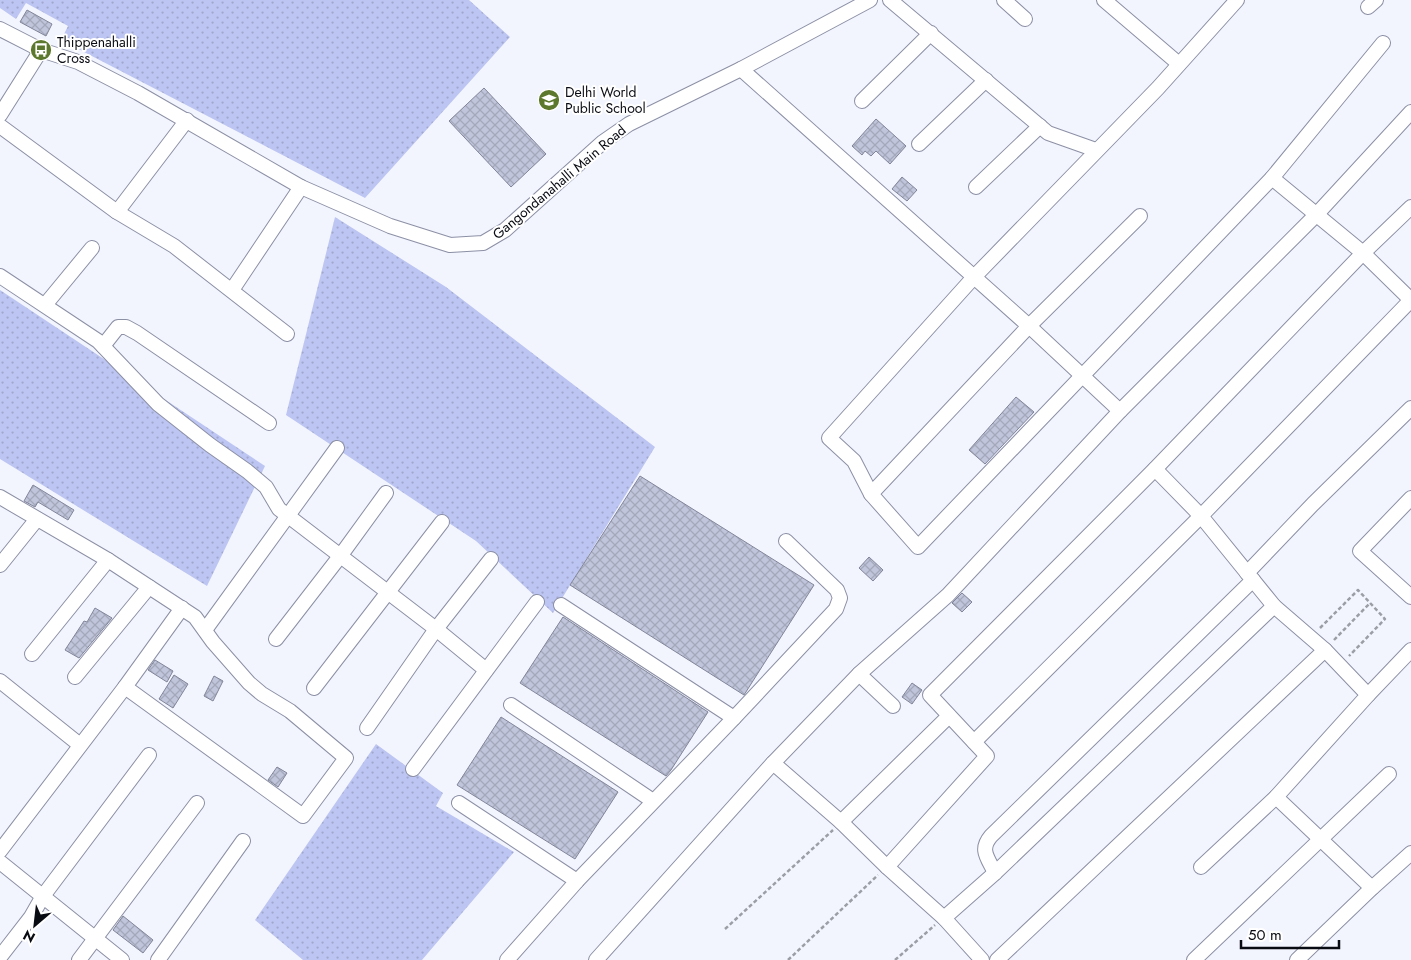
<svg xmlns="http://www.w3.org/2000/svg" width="1411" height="960" font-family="Jost,sans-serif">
  <defs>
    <pattern id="grass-dots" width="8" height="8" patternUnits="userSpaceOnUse" patternTransform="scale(1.25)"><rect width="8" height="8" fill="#bdc5f2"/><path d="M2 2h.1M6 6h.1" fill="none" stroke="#a1a8ce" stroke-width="1.8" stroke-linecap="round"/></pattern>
    <pattern id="building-cross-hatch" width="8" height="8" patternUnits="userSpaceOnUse" patternTransform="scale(1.25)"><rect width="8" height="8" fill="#c1c5db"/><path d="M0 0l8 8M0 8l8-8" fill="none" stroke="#a4a8bb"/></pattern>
  </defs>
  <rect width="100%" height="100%" fill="#f3f5fe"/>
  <g fill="url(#grass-dots)">
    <path d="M0 0H469L510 37 365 198 61 40 68 26 26 3 16 19 0 8Z"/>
    <path d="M335 217 446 287 655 447 553 613 476 541 286 415Z"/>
    <path d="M0 290 265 466 207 586 0 459Z"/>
    <path d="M376 744 443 793 436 806 514 852 422 960H303L255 920Z"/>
  </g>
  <g fill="url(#building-cross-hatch)" stroke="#818599">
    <path d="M27 10 52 24 46 36 20 22Z"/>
    <path d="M484 88 546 154 511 187 449 121Z"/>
    <path d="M876 119 906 146 890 164 876 151 871 156 865 151 862 155 852 146Z"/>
    <path d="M902 177 917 190 907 201 892 189Z"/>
    <path d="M1016 397 1034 412 985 464 969 450Z"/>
    <path d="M640 476 814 585 744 695 570 585Z"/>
    <path d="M33 485 74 510 68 520 38 502 35 507 24 501Z"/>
    <path d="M869 557 883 570 873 581 859 568Z"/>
    <path d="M962 593 972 602 962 612 952 603Z"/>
    <path d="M95 608 112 618 79 658 65 650 84 621 87 622Z"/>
    <path d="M563 617 708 712 671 770 666 776 520 683Z"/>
    <path d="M155 660 173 671 167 682 148 670Z"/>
    <path d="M174 675 188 684 173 708 159 699Z"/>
    <path d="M214 676 223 681 213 701 204 696Z"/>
    <path d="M912 683 922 690 912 704 902 697Z"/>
    <path d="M501 717 618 792 575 859 457 785Z"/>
    <path d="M277 767 287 773 278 787 268 780Z"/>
    <path d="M123 916 153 940 143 953 113 930Z"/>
  </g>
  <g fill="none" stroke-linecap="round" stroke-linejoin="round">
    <g stroke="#8c90a5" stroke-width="16">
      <g id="minor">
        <path d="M890 0 1048 133 1096 150"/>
        <path d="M1004 0 1025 19"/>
        <path d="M1104 0 1179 64"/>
        <path d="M1368 7 1376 0"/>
        <path d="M0 29 41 50 78 62 138 93 301 187 390 226 450 245 483 243 505 230 603 142 629 124 741 69 870 0"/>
        <path d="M741 69 1029 326 1120 411"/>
        <path d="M862 101 931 33"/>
        <path d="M0 115 41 50"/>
        <path d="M0 126 117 212 174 246 287 334"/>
        <path d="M919 144 986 80"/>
        <path d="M1272 178 1383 43"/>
        <path d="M976 187 1040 126"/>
        <path d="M117 212 187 120"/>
        <path d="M1140 216 1029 326 871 494 918 547 1272 178 1363 253 1411 300"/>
        <path d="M0 276 98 341 158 404 210 445 247 471 266 487 279 509 436 629 486 670"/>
        <path d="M232 290 301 187"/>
        <path d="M45 305 92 248"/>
        <path d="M103 346 118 327H126L137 333 269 423"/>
        <path d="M871 494 854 461 829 438 974 277 1158 88 1237 0"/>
        <path d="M0 497 108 560 195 617 213 642 249 683 262 694 290 711 346 758 303 816 125 687"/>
        <path d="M1411 498 1360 551 1411 597"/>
        <path d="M0 565 37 519"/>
        <path d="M1247 573 1313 504 1411 408"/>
        <path d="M561 605 734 718"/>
        <path d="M1274 606 1201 516 1411 300"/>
        <path d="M205 630 337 448"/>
        <path d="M276 639 341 555 386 493"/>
        <path d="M32 654 108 560"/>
        <path d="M859 674 893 706"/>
        <path d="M75 677 149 587"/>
        <path d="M0 681 80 745"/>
        <path d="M314 688 442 522"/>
        <path d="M1368 695 1411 650"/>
        <path d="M511 705 653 801"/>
        <path d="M367 728 436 629 491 559"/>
        <path d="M974 742 1201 516 1155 469"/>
        <path d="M773 763 841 822 887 867 944 918 982 960"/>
        <path d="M413 769 537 602"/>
        <path d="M1276 797 1372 888"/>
        <path d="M459 803 577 881"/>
        <path d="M841 822 949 716"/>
        <path d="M0 851 125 687 182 608"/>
        <path d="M0 862 122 960"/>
        <path d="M887 867 987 756 930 695 1155 469 1363 253 1411 207"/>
        <path d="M995 873C988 858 979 850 991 836L1253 580"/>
        <path d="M944 918 995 873 1274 606 1325 650 1368 695 1276 797 1201 867"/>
        <path d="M0 957 31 917 43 896 149 755"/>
        <path d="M79 960 197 803"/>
        <path d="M158 960 243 841"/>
        <path d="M507 960 577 881 734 718 836 609 840 598 837 590 786 541"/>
        <path d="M596 960 773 763 859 674 948 595 1120 411 1316 215 1411 112"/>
        <path d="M997 960 1325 650"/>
        <path d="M1194 960 1389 774"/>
        <path d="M1297 960 1372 888 1411 853"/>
      </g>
    </g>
    <g stroke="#9c9ea6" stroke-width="2.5" stroke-dasharray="4 2.5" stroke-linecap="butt">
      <path d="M1320 628 1358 590 1385 619 1349 656"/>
      <path d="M1334 640 1370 603"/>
      <path d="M725 929 833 830"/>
      <path d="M788 960 878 875"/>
      <path d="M895 960 935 925"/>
    </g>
    <use href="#minor" stroke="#fff" stroke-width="14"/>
  </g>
  <defs>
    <g id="bus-disc" transform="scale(1.125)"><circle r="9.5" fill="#5c782c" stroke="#fff"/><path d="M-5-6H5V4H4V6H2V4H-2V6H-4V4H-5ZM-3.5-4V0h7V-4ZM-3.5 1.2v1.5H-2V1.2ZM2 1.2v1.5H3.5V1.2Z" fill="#fff"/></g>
    <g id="school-disc" transform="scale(1.125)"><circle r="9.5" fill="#5c782c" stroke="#fff"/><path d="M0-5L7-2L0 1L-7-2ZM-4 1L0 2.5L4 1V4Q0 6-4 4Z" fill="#fff"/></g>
  </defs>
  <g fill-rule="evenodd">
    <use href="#bus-disc" x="41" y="50"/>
    <use href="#school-disc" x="549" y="100"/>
  </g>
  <g text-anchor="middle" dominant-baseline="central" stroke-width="4" stroke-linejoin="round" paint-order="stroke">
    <g font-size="14" fill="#090b12" stroke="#fff" text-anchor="start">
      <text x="57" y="42">Thippenahalli<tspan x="57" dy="16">Cross</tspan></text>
      <text x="565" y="92">Delhi World<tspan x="565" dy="16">Public School</tspan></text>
    </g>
    <g font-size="14" fill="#090b12" stroke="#fff">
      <text transform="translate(559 182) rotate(-40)">Gangondanahalli Main Road</text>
    </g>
  </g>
  <g transform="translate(35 925) rotate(208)" stroke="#ffffff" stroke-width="4" paint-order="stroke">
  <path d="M0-4L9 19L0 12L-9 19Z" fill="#090b12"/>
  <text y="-8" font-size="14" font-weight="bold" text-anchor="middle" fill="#090b12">N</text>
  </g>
  <path d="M1241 940v8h98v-8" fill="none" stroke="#090b12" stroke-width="2.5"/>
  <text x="1248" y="940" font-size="15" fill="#090b12" stroke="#ffffff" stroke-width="4" paint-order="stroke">50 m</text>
</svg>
